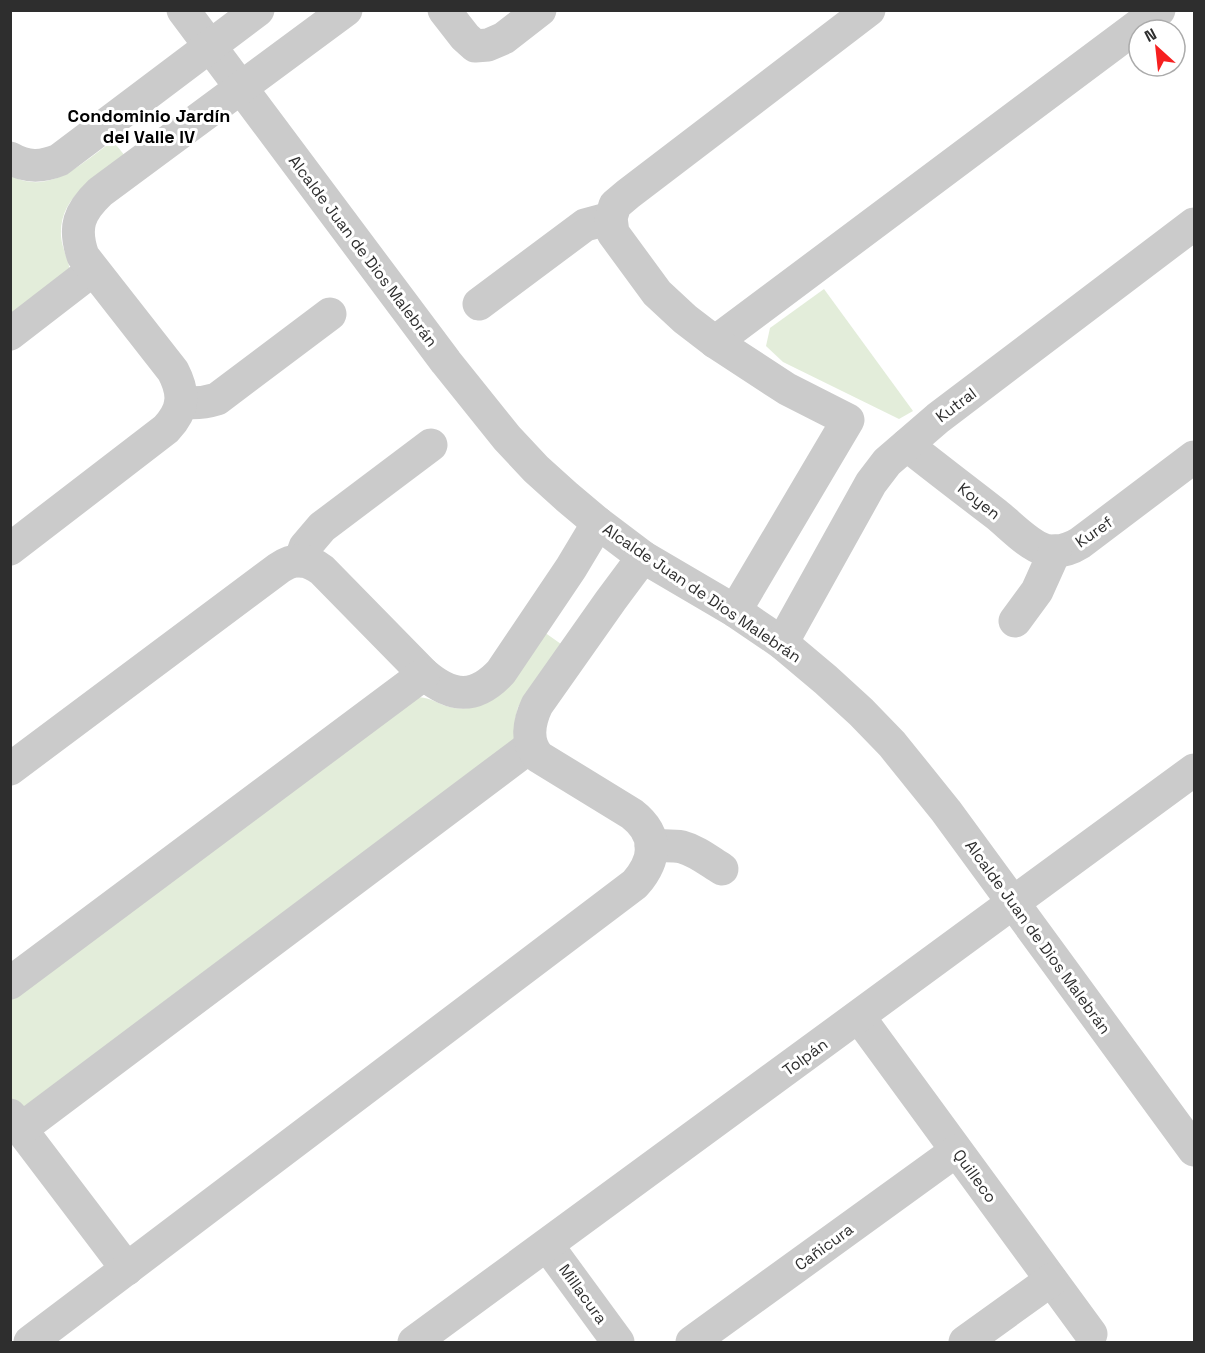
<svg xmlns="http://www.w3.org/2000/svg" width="1205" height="1353" font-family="'Space Grotesk',sans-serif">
  <rect width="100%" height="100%" fill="#fff"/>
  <g fill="#e3edda">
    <path d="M113 141 125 156C96 178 59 195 61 236 62 249 69 260 70 272L11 323V176C51 196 81 163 113 141Z"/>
    <path d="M824 289 913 411 899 419 783 362 766 346 770 328Z"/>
    <path d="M544 632 561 644 518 707 515 720 514 740 31 1109 16 1105 11 1097V996L416 697C427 697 434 701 443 705 464 713 483 707 500 694Z"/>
  </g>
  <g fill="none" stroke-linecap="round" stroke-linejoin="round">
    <g stroke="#cbcbcb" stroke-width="33">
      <path d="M183 10 446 362 507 438 536 469 567 497 598 523 643 557 735 611 782 643 826 680 861 712 892 744 946 811 1194 1150"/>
      <path d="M444 10 465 37 475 46 488 45 504 38 540 10"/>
      <path d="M10 158C27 168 42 167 59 160L258 10"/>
      <path d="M479 304 585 225 611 218"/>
      <path d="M10 334 93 270"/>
      <path d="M715 342 1159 10"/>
      <path d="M181 402C194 404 204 403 217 399L330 314"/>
      <path d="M907 445C936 468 966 491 996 514 1010 525 1028 545 1045 550 1058 553 1069 550 1080 543L1194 457"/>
      <path d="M10 549 166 429C184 410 185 394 173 371L83 256C73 227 79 212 100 192L346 10"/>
      <path d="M300 561 305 547 322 527 431 445"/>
      <path d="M735 611 848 420 787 389 715 342 685 319 657 293 613 233 611 218 615 205 628 194 869 10"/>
      <path d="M1015 621 1037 591 1055 551"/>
      <path d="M782 643 871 483 887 462 938 418 1194 224"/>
      <path d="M10 769 279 568C295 557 307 559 322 570L424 674C452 698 475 700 501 672L571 568 598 523"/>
      <path d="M651 846C661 846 672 845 682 847 697 851 709 861 722 869"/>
      <path d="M10 983 424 674"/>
      <path d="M859 1017 1091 1334"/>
      <path d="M10 1115 127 1269"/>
      <path d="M21 1129 531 746"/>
      <path d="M547 1245 618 1342"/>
      <path d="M30 1342 635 884C656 860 659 835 632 814L539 757C525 742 529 722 537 705L611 600 643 557"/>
      <path d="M414 1342 1194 770"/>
      <path d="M692 1342 956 1151"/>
      <path d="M965 1342 1051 1280"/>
    </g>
  </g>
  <g text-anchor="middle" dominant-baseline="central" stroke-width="6" stroke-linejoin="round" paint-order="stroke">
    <g font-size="16" fill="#2e2e2e" stroke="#fff">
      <text transform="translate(363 251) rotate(53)">Alcalde Juan de Dios Malebrán</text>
      <text transform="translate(956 405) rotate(-37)">Kutral</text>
      <text transform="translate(979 501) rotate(38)">Koyen</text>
      <text transform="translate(1094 532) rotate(-35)">Kuref</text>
      <text transform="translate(702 593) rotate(34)">Alcalde Juan de Dios Malebrán</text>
      <text transform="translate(1038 937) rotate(54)">Alcalde Juan de Dios Malebrán</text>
      <text transform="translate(805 1057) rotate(-36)">Tolpán</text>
      <text transform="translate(975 1176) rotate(54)">Quilleco</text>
      <text transform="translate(824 1247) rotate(-36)">Cañicura</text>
      <text transform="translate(583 1294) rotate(54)">Millacura</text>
    </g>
    <g font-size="18" font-weight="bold" fill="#000" stroke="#fff">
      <text x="149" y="115">Condominio Jardín<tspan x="149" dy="21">del Valle IV</tspan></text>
    </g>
  </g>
  <rect width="1205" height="1353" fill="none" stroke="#2e2e2e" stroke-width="24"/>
  <g transform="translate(1157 48) rotate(333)"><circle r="28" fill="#ffffff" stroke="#ababab" stroke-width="1.5"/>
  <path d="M0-4.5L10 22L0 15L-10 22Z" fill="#f62020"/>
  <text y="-9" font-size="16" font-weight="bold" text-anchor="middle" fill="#2e2e2e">N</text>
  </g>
</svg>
